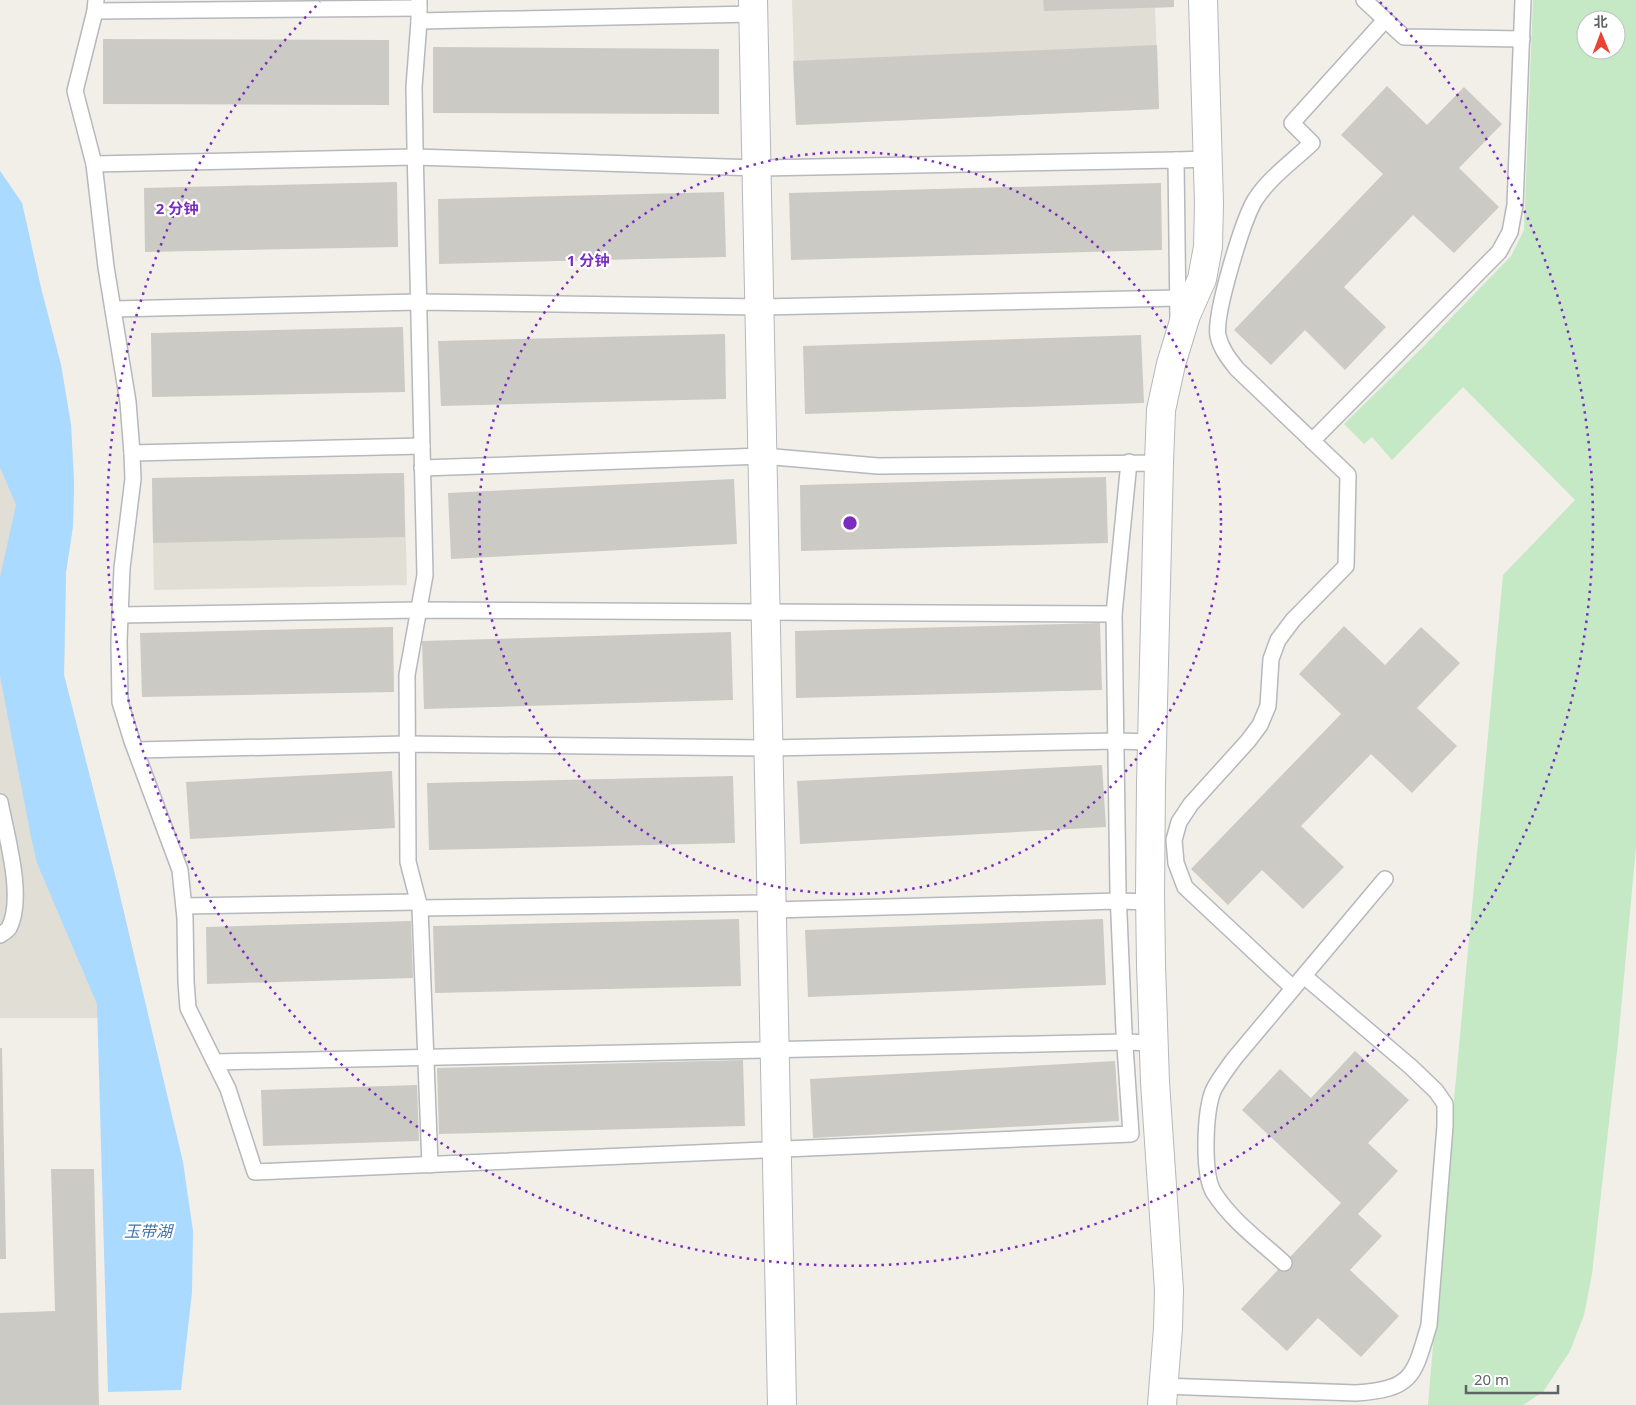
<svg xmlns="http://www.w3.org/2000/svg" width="1636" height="1405" font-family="'Noto Sans','Noto Sans SC',sans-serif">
  <rect width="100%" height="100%" fill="#f1efe8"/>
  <g fill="#e1ded6">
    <path d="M792 0H1174V7L1155 8 1159 109 796 125Z"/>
    <path d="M0 171 22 203 41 288 61 365 71 425 74 483 73 526 66 572 64 675 116 879 148 1015 96 1018H0Z"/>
    <path d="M404 473 407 585 154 590 152 478Z"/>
  </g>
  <path fill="#c5e8c5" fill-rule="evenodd" d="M1533 0H1636V847L1618 1042 1592 1274 1584 1315 1570 1351 1543 1392 1523 1405H1428L1451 1132 1503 575 1575 500 1463 387 1392 460 1372 437 1364 444 1344 424 1423 347 1511 256 1524 230ZM1586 20H1616V50H1586Z"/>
  <path fill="#aadaff" d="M0 171 22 203 41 288 61 365 71 425 74 483 73 526 66 572 64 675 116 879 183 1162 193 1231 192 1292 181 1390 108 1392 97 1004 37 863 31 837 0 676V577L16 505 0 467Z"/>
  <g fill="#cccac5">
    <path d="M1043 0H1174V7L1044 11Z"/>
    <path d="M103 39 389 40V105L103 104Z"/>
    <path d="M1157 45 1159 109 796 125 793 61Z"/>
    <path d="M433 47 719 49V114L433 113Z"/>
    <path d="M1387 86 1427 125 1464 87 1502 124 1459 168 1499 207 1454 253 1413 215 1344 287 1386 327 1345 370 1305 330 1271 365 1234 330 1383 174 1341 135Z"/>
    <path d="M397 182 398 247 145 252 144 188Z"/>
    <path d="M1161 183 1162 250 791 260 789 193Z"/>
    <path d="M724 192 726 257 439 264 438 199Z"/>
    <path d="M403 327 405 392 152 397 151 333Z"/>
    <path d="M725 334 726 399 441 406 438 341Z"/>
    <path d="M1141 335 1144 403 805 414 803 346Z"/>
    <path d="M404 473 405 537 153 543 152 478Z"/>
    <path d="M1106 477 1108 543 801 551 800 485Z"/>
    <path d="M734 479 737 544 451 559 448 493Z"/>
    <path d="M1100 623 1102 690 796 698 795 631Z"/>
    <path d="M1344 626 1385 665 1421 627 1460 663 1417 708 1457 746 1412 793 1371 754 1301 826 1344 867 1303 909 1262 870 1228 905 1191 869 1341 714 1299 674Z"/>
    <path d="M393 627 394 692 142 697 140 633Z"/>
    <path d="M731 632 733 700 424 709 422 641Z"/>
    <path d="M1102 765 1106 827 800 844 797 781Z"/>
    <path d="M392 771 395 828 190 839 186 782Z"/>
    <path d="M733 776 735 843 429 850 427 783Z"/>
    <path d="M739 919 741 986 435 993 433 926Z"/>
    <path d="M1103 919 1106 985 808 997 805 930Z"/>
    <path d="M411 921 413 978 207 984 206 927Z"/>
    <path d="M0 1048H2L6 1259H0Z"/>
    <path d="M1355 1051 1409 1100 1368 1143 1398 1171 1358 1214 1382 1236 1350 1270 1399 1316 1361 1357 1318 1318 1287 1351 1241 1309 1341 1203 1242 1110 1280 1069 1311 1098Z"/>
    <path d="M743 1060 745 1126 439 1134 437 1068Z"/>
    <path d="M1115 1061 1119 1121 813 1138 810 1079Z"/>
    <path d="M417 1085 419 1141 263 1146 261 1090Z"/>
    <path d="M51 1169H94L99 1405H0V1313L55 1311Z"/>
  </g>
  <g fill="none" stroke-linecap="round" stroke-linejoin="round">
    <g stroke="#b5b8bc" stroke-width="18">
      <g id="lane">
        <path d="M96 0 95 11 75 91 94 164 106 267 128 402 132 453 133 479 122 568 119 641 120 702 132 741 180 870 185 918 186 982 188 1008 228 1089 255 1172 1131 1134 1124 1032 1118 892 1114 614 1129 462"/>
        <path d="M419 0V21L414 87 415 146 425 575 407 675 408 862 420 908 430 1165"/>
        <path d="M1364 0 1404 37 1522 39"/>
        <path d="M95 11 419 8"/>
        <path d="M419 21 753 14"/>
        <path d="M1176 160 1208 159"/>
        <path d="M94 164 415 157 757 168 1176 160 1178 319"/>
        <path d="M113 309 418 302 760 307 1178 298"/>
        <path d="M1312 441 1499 252 1510 232 1515 205 1523 0"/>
        <path d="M132 453 422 446"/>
        <path d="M422 468 763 456 878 466 1159 463"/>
        <path d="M120 615 418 610 1114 614"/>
        <path d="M136 750 407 744 769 748 1116 741 1152 742"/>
        <path d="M0 802C6 834 25 898 9 928 7 931 3 933 0 935"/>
        <path d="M184 906 418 902"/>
        <path d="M420 908 772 903"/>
        <path d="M772 910 1119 901 1150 902"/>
        <path d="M1293 988 1185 887 1176 863 1174 840 1179 822 1191 804 1248 741 1260 725 1268 706 1271 659 1278 640 1293 620 1346 566 1348 475 1237 369C1229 359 1221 349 1218 336 1214 314 1243 220 1255 200 1269 178 1293 161 1312 143L1292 123 1385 20"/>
        <path d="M215 1062C519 1058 822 1048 1125 1042L1153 1043"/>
        <path d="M1284 1263C1260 1241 1232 1221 1214 1193 1202 1174 1205 1112 1213 1091 1218 1080 1227 1069 1234 1059L1385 879"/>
        <path d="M1163 1386 1356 1393C1413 1389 1414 1376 1429 1325L1445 1126V1104L1436 1091 1411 1067 1304 976"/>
      </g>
    </g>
    <g stroke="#b5b8bc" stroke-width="30">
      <g id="street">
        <path d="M753 0 782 1405"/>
        <path d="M1162 1405 1168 1328 1169 1290 1155 1082 1151 965 1150 894 1151 783 1159 463 1161 410 1171 364 1186 315 1202 279 1208 247 1209 203 1203 0"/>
      </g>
    </g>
    <use href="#lane" stroke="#fff" stroke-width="15"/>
    <use href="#street" stroke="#fff" stroke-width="28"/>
  </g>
  <g fill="none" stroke="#7b2cbf" stroke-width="2.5" stroke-dasharray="2.5 5">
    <circle cx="850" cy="523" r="371"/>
    <path d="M1380 2A743 743 0 1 1 320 2"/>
  </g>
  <g text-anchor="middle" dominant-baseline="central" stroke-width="4.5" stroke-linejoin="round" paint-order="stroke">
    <g font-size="16" font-style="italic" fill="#4174aa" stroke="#fff">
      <text x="148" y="1231">玉带湖</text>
    </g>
  </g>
  <circle cx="850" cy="523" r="8" fill="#7b2cbf" stroke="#fff" stroke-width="2.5"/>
  <g font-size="15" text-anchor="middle" font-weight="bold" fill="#7b2cbf" stroke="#fff" stroke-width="4.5" stroke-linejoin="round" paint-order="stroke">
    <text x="177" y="214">2 分钟</text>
    <text x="588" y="266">1 分钟</text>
  </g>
  <g transform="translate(1601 35) rotate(359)"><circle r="24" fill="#ffffff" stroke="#bfc1c3"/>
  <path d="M0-4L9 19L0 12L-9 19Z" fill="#ea4335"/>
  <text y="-8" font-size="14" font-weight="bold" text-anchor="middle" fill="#5f6368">北</text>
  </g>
  <path d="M1466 1385v8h92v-8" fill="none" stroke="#5f6368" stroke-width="2.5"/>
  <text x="1474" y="1385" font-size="15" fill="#5f6368" stroke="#ffffff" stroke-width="4" paint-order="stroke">20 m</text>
</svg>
